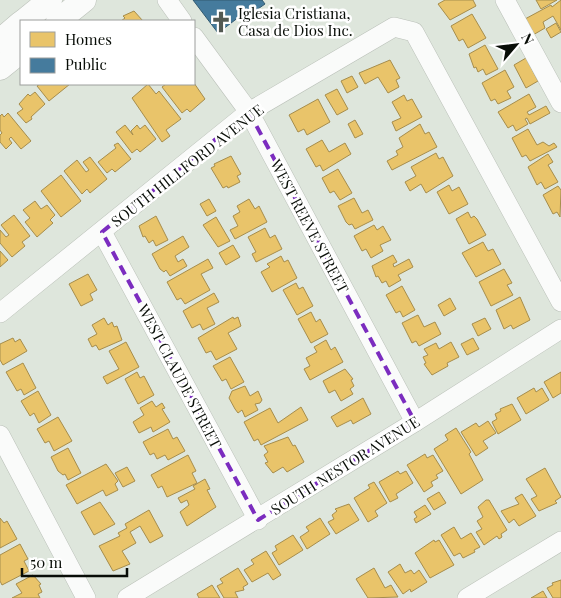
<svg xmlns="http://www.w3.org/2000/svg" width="561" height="598" font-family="'Playfair Display',serif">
  <rect width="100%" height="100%" fill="#dee6dc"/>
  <g fill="#e9c46a" stroke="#a68d4c">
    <path d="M445 0H473L476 6 450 20 438 4Z"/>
    <path d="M536 0H557L541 9Z"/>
    <path d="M561 0V30L553 16 543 22 545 28 533 35 525 19 551 5 552 7Z"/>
    <path d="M134 11 143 21H121L125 18 123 16Z"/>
    <path d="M472 14 486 38 468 48 463 39 459 41 451 26Z"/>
    <path d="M556 23 561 32 551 38 546 29Z"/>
    <path d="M485 45 498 69 486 75 483 69 478 72 476 67 474 68 469 54Z"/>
    <path d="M526 58 538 81 526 88 514 65Z"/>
    <path d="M390 60 400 78 396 80 399 87 388 93 378 77 365 84 359 73Z"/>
    <path d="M505 70 514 87 507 91 511 98 498 104 495 99 491 101 482 83Z"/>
    <path d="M352 76 358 87 347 93 341 81Z"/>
    <path d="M194 83 205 99 190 112 187 109 182 113 162 87 166 84Z"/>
    <path d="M40 84H70L49 101 37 86Z"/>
    <path d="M148 84 156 94 159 91 181 119 166 130 170 136 162 142 132 98Z"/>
    <path d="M337 89 348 109 337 115 325 95Z"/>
    <path d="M35 92 45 104 31 117 32 119 26 123 17 113 23 109 19 104 28 94 30 96Z"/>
    <path d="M529 94 536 107 527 112 529 115 546 106 550 113 530 124 527 118 525 119 528 124 516 131 513 125 508 128 498 112Z"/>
    <path d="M404 95 407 101 412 99 422 117 396 131 392 122 401 118 392 102Z"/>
    <path d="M318 99 330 122 307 135 304 129 298 132 289 115Z"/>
    <path d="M8 113 31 141 21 149 11 137 9 139 12 143 6 149 0 142V135L2 133 0 130V116L2 114 4 117Z"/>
    <path d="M355 120 363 134 355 138 348 124Z"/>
    <path d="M420 124 425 134 429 132 437 147 392 170 387 161 398 155 396 151 403 147 399 138Z"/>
    <path d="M125 125 133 135 131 131 137 125 140 129 145 125 156 139 140 152 137 149 132 153 116 132Z"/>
    <path d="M528 129 537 145 543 142 549 146 554 143 557 147 530 161 526 155 522 157 512 138Z"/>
    <path d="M322 140 329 152 345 143 351 154 323 171 320 165 316 167 306 149Z"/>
    <path d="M118 143 131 159 115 172 112 169 107 173 98 162 116 148 114 145Z"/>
    <path d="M436 153 439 159 443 157 453 176 426 193 421 184 410 191 405 182 416 176 411 167Z"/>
    <path d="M548 154 553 162 548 165 558 182 545 189 541 182 537 185 528 167Z"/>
    <path d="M231 156 241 174 237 176 240 182 228 188 227 186 223 188 211 168 215 166 214 164Z"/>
    <path d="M90 157 107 179 90 193 87 189 82 194 64 171 77 160 86 172 89 170 83 162Z"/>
    <path d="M338 169 352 193 340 200 334 191 330 193 322 178Z"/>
    <path d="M61 175 81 201 61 217 41 191Z"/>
    <path d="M449 185 452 191 459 187 468 204 449 214 437 192Z"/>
    <path d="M558 186 561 190 560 217 557 212 553 214 543 195Z"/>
    <path d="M354 198 362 213 368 210 373 220 355 229 352 224 349 225 346 222 338 206Z"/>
    <path d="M209 199 216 211 207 216 200 204Z"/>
    <path d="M249 199 255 209 259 206 267 222 235 239 230 230 238 226 233 216 240 212 237 206Z"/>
    <path d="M35 201 41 209 47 205 55 215 50 220 53 223 37 237 25 222 30 218 23 210Z"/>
    <path d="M468 212 471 218 474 216 477 219 486 235 469 244 456 219Z"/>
    <path d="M14 215 30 236 22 242 25 246 12 257 0 243V230L6 237 9 235 1 225Z"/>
    <path d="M156 216 168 240 156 246 153 240 149 243 145 236 143 237 139 226Z"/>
    <path d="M216 217 230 241 218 247 203 225Z"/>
    <path d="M374 225 377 230 383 226 391 240 380 245 383 251 371 258 366 249 362 251 354 236Z"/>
    <path d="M265 228 270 238 275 235 282 249 256 262 252 254 256 252 248 237Z"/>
    <path d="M183 236 189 247 175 256 178 262 183 259 187 266 170 276 166 270 164 272 160 269 152 254Z"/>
    <path d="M483 242 488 251 493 249 501 264 476 277 462 253Z"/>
    <path d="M233 245 240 257 226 265 219 253Z"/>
    <path d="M0 251 8 260 0 267Z"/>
    <path d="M393 255 397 262 393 264 394 267 409 259 413 267 398 275 401 280 389 287 386 281 382 283 378 276 376 277 372 266Z"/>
    <path d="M281 256 284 262 288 260 297 278 272 292 261 272 270 267 267 264Z"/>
    <path d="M208 259 213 268 201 274 210 290 185 304 181 298 177 300 167 282Z"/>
    <path d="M504 269 512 283 507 285 513 295 491 306 479 282Z"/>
    <path d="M88 274 97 290 90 294 93 300 81 306 69 284Z"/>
    <path d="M296 283 299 289 303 287 313 306 297 315 283 290Z"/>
    <path d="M402 286 415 310 403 317 400 311 396 313 386 295Z"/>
    <path d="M214 293 219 302 207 308 215 324 203 330 200 324 192 328 183 311Z"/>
    <path d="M520 297 530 320 513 329 511 325 504 329 496 310Z"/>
    <path d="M450 298 456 309 444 316 438 305Z"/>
    <path d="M311 312 316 322 320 319 328 334 311 343 298 319Z"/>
    <path d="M418 315 424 327 435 322 441 334 419 346 416 341 412 343 402 323Z"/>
    <path d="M233 317 234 319 238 317 241 326 228 333 237 349 216 360 211 351 206 353 198 338Z"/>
    <path d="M104 318 108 325 112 322 114 327 117 326 122 340 99 350 96 345 92 347 88 339 97 334 92 325Z"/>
    <path d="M485 318 491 329 478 336 472 324Z"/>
    <path d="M13 338 15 342 20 339 27 351 3 365 0 360V344Z"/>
    <path d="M473 338 479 349 467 355 461 344Z"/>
    <path d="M326 340 331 350 335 347 343 362 310 380 304 369 310 366 306 358 317 352 314 347Z"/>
    <path d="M126 342 139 367 107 384 103 377 119 369 109 351Z"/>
    <path d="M451 342 459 357 447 363 448 366 432 375 424 364 426 363 423 357 428 355 424 349 436 343 439 349Z"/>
    <path d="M230 357 244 382 231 389 226 379 222 381 213 366Z"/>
    <path d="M23 363 36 388 24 395 21 389 17 391 6 372Z"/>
    <path d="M345 369 353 379 351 380 354 386 350 389 353 394 341 401 335 390 329 393 323 381Z"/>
    <path d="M137 372 140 378 144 376 154 395 138 404 125 379Z"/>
    <path d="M561 372V393L553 398 544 382Z"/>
    <path d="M245 386 250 396 258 391 262 400 260 403 255 404 258 410 245 417 242 410 238 413 235 409 229 398 232 391Z"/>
    <path d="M534 388 536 392 542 388 549 400 526 414 517 398Z"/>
    <path d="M38 391 51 415 39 423 34 413 30 416 21 401Z"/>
    <path d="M363 398 371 414 353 424 351 420 337 427 331 417Z"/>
    <path d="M152 401 156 407 162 403 165 408 162 409 170 422 153 432 151 427 139 433 133 422 144 415 140 408Z"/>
    <path d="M512 404 521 420 498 434 492 422 497 419 495 414 501 411 500 409Z"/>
    <path d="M301 407 308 420 261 445 258 439 254 441 244 422 270 408 278 423Z"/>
    <path d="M58 417 72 441 54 451 49 441 45 443 37 429Z"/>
    <path d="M488 421 496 433 483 441 488 448 476 456 461 432 476 423 479 427Z"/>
    <path d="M456 428 471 452 469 454 483 480 461 494 434 449 448 440 445 435Z"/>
    <path d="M168 429 173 439 177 437 185 451 168 460 165 455 157 459 154 453 150 455 143 442Z"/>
    <path d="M288 437 293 446 295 445 304 462 287 472 283 467 273 473 265 463 268 462 264 455 268 452 264 446Z"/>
    <path d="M68 448 81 473 68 480 65 474 63 475 58 471 51 457Z"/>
    <path d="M425 454 427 458 433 455 443 471 436 475 438 478 431 482 433 486 424 492 407 465Z"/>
    <path d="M188 455 196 471 192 473 197 483 167 497 162 486 158 488 151 475Z"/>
    <path d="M106 464 118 481 115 484 118 490 106 496 103 490 77 504 66 485Z"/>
    <path d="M127 467 135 481 123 487 115 473Z"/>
    <path d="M545 468 561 497 555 501 557 503 539 511 531 499 537 496 526 479Z"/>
    <path d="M398 471 400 474 406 471 413 483 396 494 398 498 390 502 379 482Z"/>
    <path d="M205 479 210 489 207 490 216 507 187 526 180 512 189 505 187 500 181 503 178 498 195 489 193 486Z"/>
    <path d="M374 482 387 503 375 511 378 516 368 522 354 498 370 488 368 485Z"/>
    <path d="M439 492 446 503 434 510 427 499Z"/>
    <path d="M522 494 536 516 519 526 514 519 509 523 501 511 519 504 515 498Z"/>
    <path d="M486 500H489L507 530 501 534 502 537 499 539 497 536 484 545 476 532 482 529 477 521 483 517 478 507Z"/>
    <path d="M100 502 115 524 94 535 81 512Z"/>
    <path d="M349 504 359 520 336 534 328 522 334 519 332 515 337 511 335 509Z"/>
    <path d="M425 505 431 514 416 523 414 519 417 517 414 512Z"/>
    <path d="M149 510 163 536 150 543 140 526 130 532 136 543 122 551 130 564 113 571 99 546 120 536 118 533 127 528 125 524Z"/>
    <path d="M0 518 4 523 7 521 17 539 0 548Z"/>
    <path d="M320 518 330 534 307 549 300 537 309 531 306 527Z"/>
    <path d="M454 527 461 539 471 533 480 547 474 550 475 552 463 558 460 553 454 556 441 535Z"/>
    <path d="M293 535 303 550 279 565 272 553 277 550 275 546Z"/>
    <path d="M434 540 435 542 439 540 454 565 430 578 415 553Z"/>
    <path d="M20 544 28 559 24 561 29 571 2 585 0 581V555Z"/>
    <path d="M266 551 281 575 273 580 268 573 252 582 244 570 254 564 251 560Z"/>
    <path d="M400 564 405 573 411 570 414 574 419 570 427 582 411 592 410 589 403 594 388 572Z"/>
    <path d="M238 568 248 584 243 587 244 590 235 592 238 598H224L217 586 223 583 220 579Z"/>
    <path d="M374 568 385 588 391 585 398 597 368 598 356 579Z"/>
    <path d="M33 575 41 584 39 585 42 592 38 594 40 598H12L22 593 16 584Z"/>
    <path d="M561 580V598H553L547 588 553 585 552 583Z"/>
    <path d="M212 585 220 598H199L197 594Z"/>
    <path d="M543 591 547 598H531Z"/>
  </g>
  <path fill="#457b9d" stroke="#335a70" d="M193 0H262L265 4 255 11 252 7 218 33Z"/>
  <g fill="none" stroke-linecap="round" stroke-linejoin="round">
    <g stroke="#bbc1b9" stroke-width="20">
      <g id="minor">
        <path d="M167 0 182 21"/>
        <path d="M505 0 561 103"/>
        <path d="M194 37 249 112 415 422"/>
        <path d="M102 232 258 520"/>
        <path d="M0 313 249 112 394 27 414 32 561 302"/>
        <path d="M0 435 86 598"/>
        <path d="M127 598 415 422 561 329"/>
        <path d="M467 598 561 541"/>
      </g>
    </g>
    <g stroke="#bbc1b9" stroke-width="25">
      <g id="major">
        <path d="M24 21 50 0"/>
        <path d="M58 21 84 0"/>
        <path d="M0 41 21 23"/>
        <path d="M0 68 21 51"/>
      </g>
    </g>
    <use href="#minor" stroke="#fafbfa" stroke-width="19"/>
    <use href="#major" stroke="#fafbfa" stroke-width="24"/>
  </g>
  <path fill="none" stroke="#7b2cbf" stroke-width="4" stroke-dasharray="10 6" stroke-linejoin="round" d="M249 112 415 422 258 520 102 232Z"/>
  <defs>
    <g id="church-bare" transform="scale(1.725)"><path d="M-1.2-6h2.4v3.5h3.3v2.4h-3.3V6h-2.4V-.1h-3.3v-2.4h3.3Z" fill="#535952" stroke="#fff" stroke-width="2.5" paint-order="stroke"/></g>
  </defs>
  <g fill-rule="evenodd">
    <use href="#church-bare" x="221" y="22"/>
  </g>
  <g text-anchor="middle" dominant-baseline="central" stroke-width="5" stroke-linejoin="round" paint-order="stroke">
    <g font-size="15" fill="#080d07" stroke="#fff" text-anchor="start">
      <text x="238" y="13">Iglesia Cristiana,<tspan x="238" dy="17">Casa de Dios Inc.</tspan></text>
    </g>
    <g font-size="15" fill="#080d07" stroke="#fff">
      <text transform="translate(187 165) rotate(-38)">SOUTH HILLFORD AVENUE</text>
      <text transform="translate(310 226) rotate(62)">WEST REEVE STREET</text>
      <text transform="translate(180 376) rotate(62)">WEST CLAUDE STREET</text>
      <text transform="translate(345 465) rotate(-32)">SOUTH NESTOR AVENUE</text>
    </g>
  </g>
  <rect x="20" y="20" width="175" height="65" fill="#ffffff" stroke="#9c9e9c"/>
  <rect x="30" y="32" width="25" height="15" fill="#e9c46a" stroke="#9c9e9c"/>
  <text x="65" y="45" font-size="15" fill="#080d07">Homes</text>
  <rect x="30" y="58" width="25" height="15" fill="#457b9d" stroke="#9c9e9c"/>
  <text x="65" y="70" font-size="15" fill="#080d07">Public</text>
  <g transform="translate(516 45) rotate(62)" stroke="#ffffff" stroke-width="4" paint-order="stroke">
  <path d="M0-4L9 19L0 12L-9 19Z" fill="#080d07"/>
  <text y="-8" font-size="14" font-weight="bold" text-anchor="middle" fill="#080d07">N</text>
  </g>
  <path d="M22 568v8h105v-8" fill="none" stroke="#080d07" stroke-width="2.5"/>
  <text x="30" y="568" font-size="15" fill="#080d07" stroke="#ffffff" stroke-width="4" paint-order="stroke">50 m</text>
</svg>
